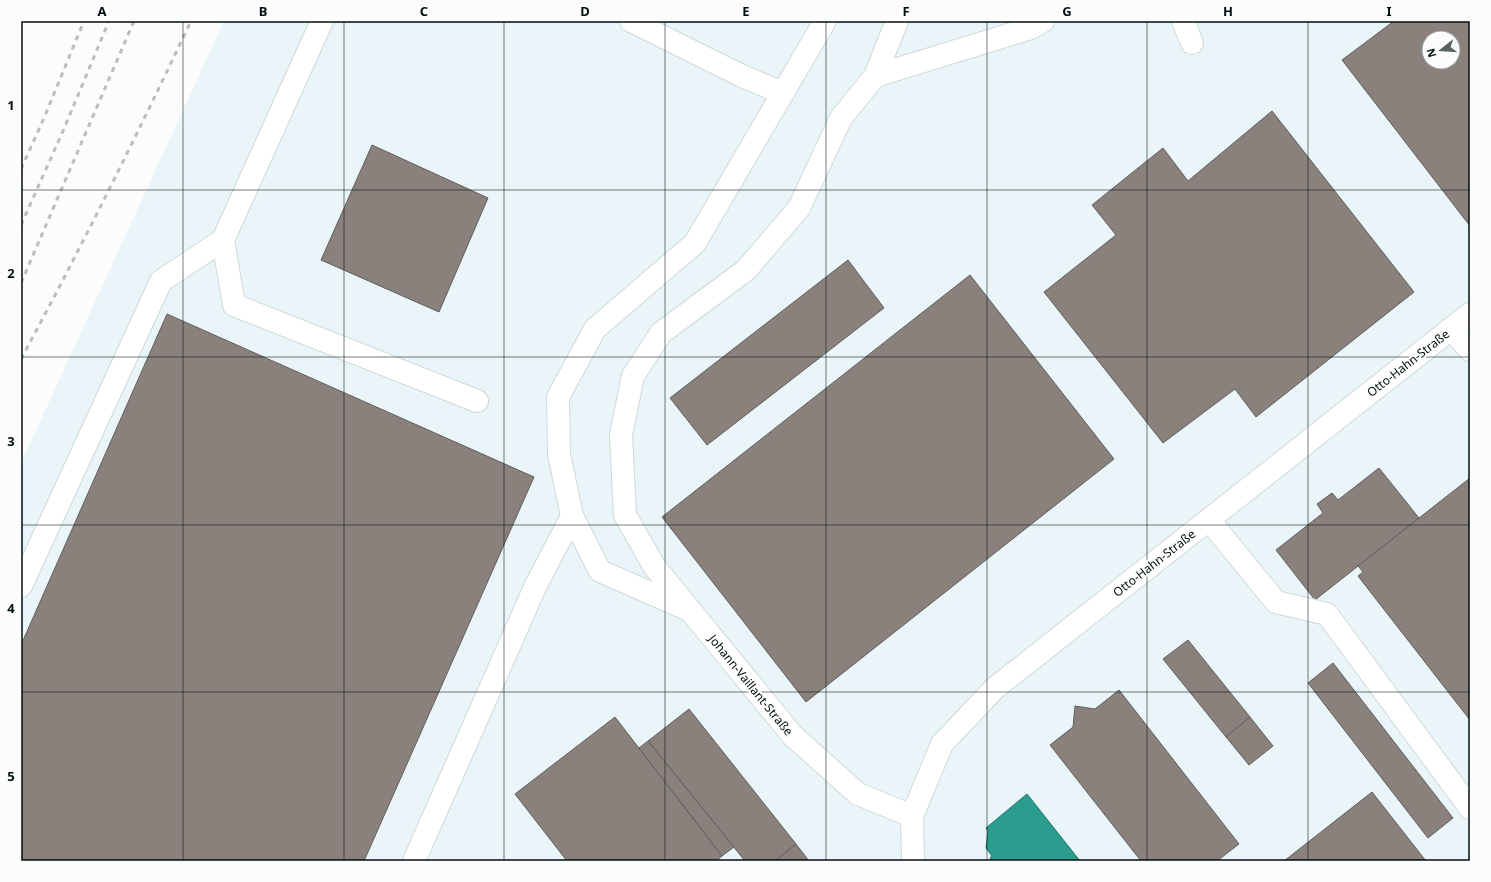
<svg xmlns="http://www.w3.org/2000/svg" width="1491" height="882" font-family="'Noto Sans',sans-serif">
  <rect width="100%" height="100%" fill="#fcfcfc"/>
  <path fill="#e9f5f8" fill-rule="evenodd" d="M224 21H1470V861H21V463ZM1429 38H1453V62H1429Z"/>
  <path fill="#2a9d8f" stroke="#1e7269" d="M1027 794 1080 861H992L990 858 992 856 986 848 988 831 986 828Z"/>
  <g fill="#8a817c" stroke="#615e5c" fill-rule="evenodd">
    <path d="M1394 21H1470V226L1342 60ZM1429 38H1453V62H1429Z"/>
    <path d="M1272 111 1414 292 1256 417 1235 389 1163 443 1044 292 1116 235 1092 205 1163 148 1188 181Z"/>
    <path d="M372 145 488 198 439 312 321 260Z"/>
    <path d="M848 260 884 308 707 445 670 398Z"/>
    <path d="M970 275 1114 459 806 702 662 517Z"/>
    <path d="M167 314 534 477 364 861H21V645Z"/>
    <path d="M1379 468 1419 518 1315 600 1276 550 1323 513 1317 504 1332 493 1338 500Z"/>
    <path d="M1470 478V720L1358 576 1363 572 1358 566Z"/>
    <path d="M1188 640 1250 717 1226 737 1163 659Z"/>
    <path d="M1333 663 1453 818 1428 838 1308 683Z"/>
    <path d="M1119 690 1239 844 1217 861H1141L1050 745 1073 727 1075 706 1095 709Z"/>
    <path d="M689 709 796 844 775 861H745L648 741Z"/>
    <path d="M615 717 722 856 716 861H567L515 794Z"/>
    <path d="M1250 717 1273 746 1249 765 1226 737Z"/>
    <path d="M648 741 734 847 722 856 639 748Z"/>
    <path d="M1372 792 1426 861H1284Z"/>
    <path d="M796 844 809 861H775Z"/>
  </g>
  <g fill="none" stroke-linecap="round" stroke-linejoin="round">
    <g stroke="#d0d9da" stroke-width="24">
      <g id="minor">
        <path d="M631 21 742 76 783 93"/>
        <path d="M1183 21 1192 43"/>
        <path d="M875 76 897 21"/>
        <path d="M223 240 234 305 477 401"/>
        <path d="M1451 329 1470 350"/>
        <path d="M1209 520 1276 602 1327 614 1470 808"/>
        <path d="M21 586 161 281 223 240 322 21"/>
        <path d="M687 609 600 571 572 516 559 454 558 397 595 329 695 243 825 21"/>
        <path d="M912 816 858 794 793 736 654 566 625 515 621 435 633 376 661 333 746 270 799 208 841 118 875 76 1031 28 1043 21"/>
        <path d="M414 861 536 585 572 516"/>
        <path d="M913 861 912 816 942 744 995 688 1470 314"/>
      </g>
    </g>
    <use href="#minor" stroke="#fff" stroke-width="22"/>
    <g stroke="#bcbdbd" stroke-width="3" stroke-dasharray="5 5" stroke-linecap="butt">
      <path d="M21 169 44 118 84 21"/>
      <path d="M21 225 63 131 109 21"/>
      <path d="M21 283 134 21"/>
      <path d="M21 359C81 248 137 135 191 21"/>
    </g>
  </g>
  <path fill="none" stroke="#010e11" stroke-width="1" stroke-opacity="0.55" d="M183 21V861M344 21V861M504 21V861M665 21V861M826 21V861M987 21V861M1147 21V861M1308 21V861M21 190H1470M21 357H1470M21 525H1470M21 692H1470"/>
  <g text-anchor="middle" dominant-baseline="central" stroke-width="4" stroke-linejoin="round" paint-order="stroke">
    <g font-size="12" fill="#010e11" stroke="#fcfcfc">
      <text transform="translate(1408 363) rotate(-38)">Otto-Hahn-Straße</text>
      <text transform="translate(1154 563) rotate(-38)">Otto-Hahn-Straße</text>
      <text transform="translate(751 685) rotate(51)">Johann-Vaillant-Straße</text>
    </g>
  </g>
  <rect width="1491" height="882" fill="none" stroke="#fcfcfc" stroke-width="44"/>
  <g transform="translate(1441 50) rotate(253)"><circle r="19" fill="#fcfcfc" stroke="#989d9e"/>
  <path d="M0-3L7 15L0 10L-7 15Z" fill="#596163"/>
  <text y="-6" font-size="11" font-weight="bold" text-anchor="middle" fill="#010e11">N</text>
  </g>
  <rect x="22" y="22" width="1447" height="838" fill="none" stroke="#010e11" stroke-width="1.5"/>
  <g font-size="13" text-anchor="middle" font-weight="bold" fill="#010e11">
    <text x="102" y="16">A</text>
    <text x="263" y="16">B</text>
    <text x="424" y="16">C</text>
    <text x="585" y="16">D</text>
    <text x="746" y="16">E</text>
    <text x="906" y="16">F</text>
    <text x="1067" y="16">G</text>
    <text x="1228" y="16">H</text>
    <text x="1389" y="16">I</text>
    <text x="11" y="110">1</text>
    <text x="11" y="278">2</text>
    <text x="11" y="446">3</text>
    <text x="11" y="613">4</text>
    <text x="11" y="781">5</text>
  </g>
</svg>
